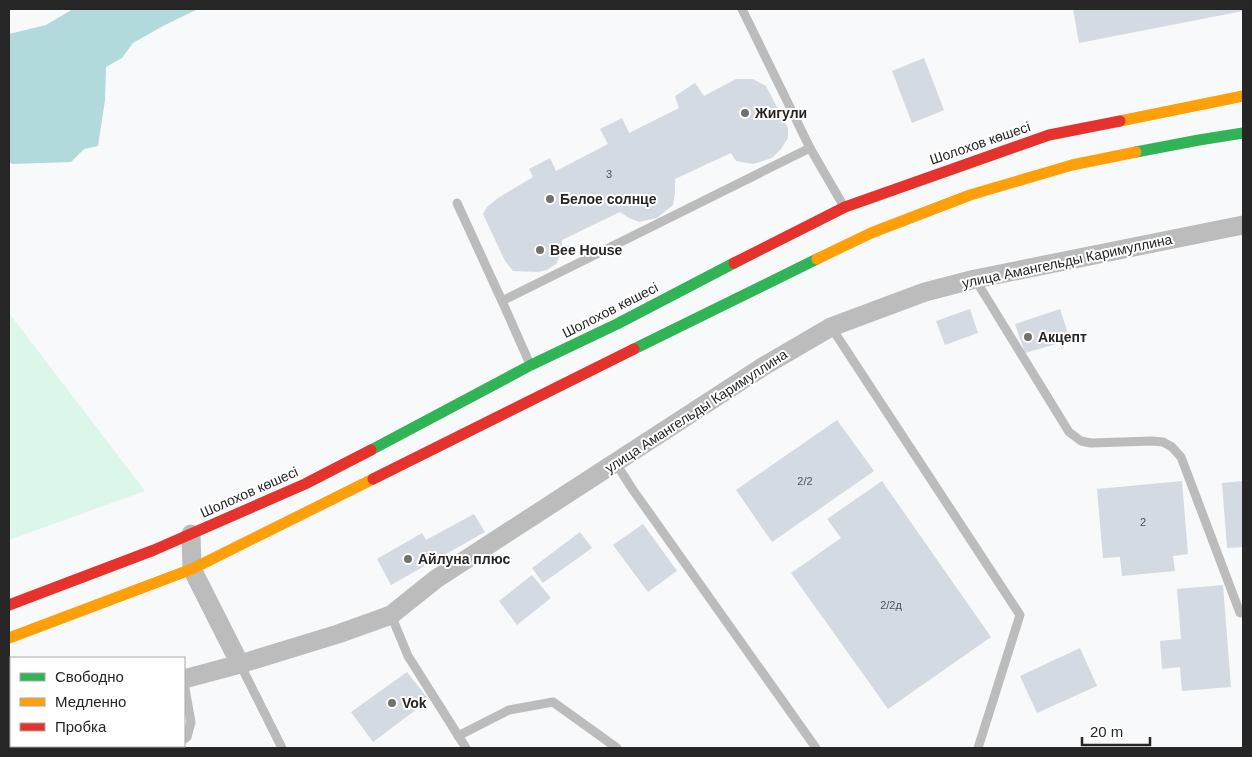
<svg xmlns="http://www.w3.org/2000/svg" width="1252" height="757" font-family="Arial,sans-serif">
  <rect width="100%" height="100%" fill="#f8f9fa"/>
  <path fill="#ddf6ea" d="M9 313 145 491 9 540Z"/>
  <path fill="#b2d9db" d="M73 9H198L163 26 133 43 122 58 106 67 105 100 98 146 84 149 71 162 12 164 9 162V34L46 25Z"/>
  <g fill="#d4dae1">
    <path d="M1073 9H1243V11L1079 43Z"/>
    <path d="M924 58 944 110 912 123 892 71Z"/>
    <path d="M736 79H753L766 86 788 128V138L781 149 772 158 753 164 736 161 731 153 675 179V193L673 205 657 218 639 222 629 218 620 212 562 240V251L556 264 547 270 538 272 513 271 505 261 483 214 487 207 498 198 533 177 529 169 550 158 556 171 608 144 600 129 622 118 629 133 679 108 675 96 695 83 704 96Z"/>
    <path d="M970 309 978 333 945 345 936 321Z"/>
    <path d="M1060 309 1070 340 1025 353 1015 324Z"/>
    <path d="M837 420 874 471 772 542 736 490Z"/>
    <path d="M882 481 991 637 888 709 791 573 841 538 827 519Z"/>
    <path d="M1182 481 1188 554 1173 556 1175 571 1122 576 1120 557 1103 558 1097 489Z"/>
    <path d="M1243 481V547L1227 548 1222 483Z"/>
    <path d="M474 514 485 532 391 585 377 559 422 533 426 540Z"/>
    <path d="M643 524 677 571 648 592 613 545Z"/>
    <path d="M580 532 592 548 543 583 532 568Z"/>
    <path d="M532 575 551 598 517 625 499 601Z"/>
    <path d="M1223 585 1231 687 1182 691 1180 667 1162 669 1160 641 1181 639 1177 589Z"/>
    <path d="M1080 648 1097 686 1037 713 1020 676Z"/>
    <path d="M407 672 429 700 373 742 351 712Z"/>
  </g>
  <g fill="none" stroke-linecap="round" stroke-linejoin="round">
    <g stroke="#bcbcbc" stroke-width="9">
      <path d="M742 9 810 148"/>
      <path d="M457 203 502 301"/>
      <path d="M975 279 1069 432 1081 441 1091 443 1152 441 1163 442 1172 447 1181 457 1240 613"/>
      <path d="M831 327 1020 615 978 748"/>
      <path d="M529 362 502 301 810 148 843 205"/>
      <path d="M615 462 633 490 816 748"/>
      <path d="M391 615 408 656 466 748"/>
      <path d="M240 664 282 748"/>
      <path d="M184 683 191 722 187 737 184 739"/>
      <path d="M458 736 509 710 553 702 617 748"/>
      <path d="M113 746 117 748"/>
      <path d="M77 748 79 746"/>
      <path d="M170 748 174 746"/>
    </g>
    <g stroke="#bcbcbc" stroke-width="19">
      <path d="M191 534 192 569 240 664"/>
      <path d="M184 679 240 664 338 634 391 615 436 579 764 366 831 327 925 292 975 279 1243 225"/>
      <path d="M9 726H11"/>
    </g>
    <g stroke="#30b455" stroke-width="11">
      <path d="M1136 152 1199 140 1243 133"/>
      <path d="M634 349 817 259"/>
      <path d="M371 450 531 365 617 324 734 263"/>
    </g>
    <g stroke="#ff9f0a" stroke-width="11">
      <path d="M1120 121 1243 96"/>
      <path d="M817 259 871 233 970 195 1072 165 1136 152"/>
      <path d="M9 638 192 569 373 479"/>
    </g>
    <g stroke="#e5322d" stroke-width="11">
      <path d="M734 263 845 207 1049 135 1120 121"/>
      <path d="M373 479 634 349"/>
      <path d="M9 605 154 550 305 484 371 450"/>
    </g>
  </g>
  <g fill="#707071" stroke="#fff" stroke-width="2">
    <circle cx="745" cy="113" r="5"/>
    <circle cx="550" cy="199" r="5"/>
    <circle cx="540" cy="250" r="5"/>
    <circle cx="1028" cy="337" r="5"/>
    <circle cx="408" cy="559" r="5"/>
    <circle cx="392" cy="703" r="5"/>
  </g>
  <g text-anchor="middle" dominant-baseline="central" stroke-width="4" stroke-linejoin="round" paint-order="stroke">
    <g font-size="11" fill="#525356">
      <text x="609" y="174">3</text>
      <text x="805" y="481">2/2</text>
      <text x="1143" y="522">2</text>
      <text x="891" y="605">2/2д</text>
    </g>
    <g font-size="14" font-weight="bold" fill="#262627" stroke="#fff" text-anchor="start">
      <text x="755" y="113">Жигули</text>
      <text x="560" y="199">Белое солнце</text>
      <text x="550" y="250">Bee House</text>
      <text x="1038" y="337">Акцепт</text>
      <text x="418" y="559">Айлуна плюс</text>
      <text x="402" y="703">Vok</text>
    </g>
    <g font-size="14" fill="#262627" stroke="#fff">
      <text transform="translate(980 143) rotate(-19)">Шолохов көшесі</text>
      <text transform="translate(1067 261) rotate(-12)">улица Амангельды Каримуллина</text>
      <text transform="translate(610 310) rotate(-27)">Шолохов көшесі</text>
      <text transform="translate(696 411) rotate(-33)">улица Амангельды Каримуллина</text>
      <text transform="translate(249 492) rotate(-24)">Шолохов көшесі</text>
    </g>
  </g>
  <rect width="1252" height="757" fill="none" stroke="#262627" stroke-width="20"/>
  <rect x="10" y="657" width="175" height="90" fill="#ffffff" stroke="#a8a8a9"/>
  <rect x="20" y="673" width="25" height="8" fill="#30b455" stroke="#a8a8a9"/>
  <text x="55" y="682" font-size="15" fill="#262627">Свободно</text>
  <rect x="20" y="698" width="25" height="8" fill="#ff9f0a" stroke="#a8a8a9"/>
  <text x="55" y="707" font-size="15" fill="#262627">Медленно</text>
  <rect x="20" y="723" width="25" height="8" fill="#e5322d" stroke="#a8a8a9"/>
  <text x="55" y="732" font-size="15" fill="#262627">Пробка</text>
  <path d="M1082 737v8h68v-8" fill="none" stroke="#262627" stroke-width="2.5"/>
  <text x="1090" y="737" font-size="15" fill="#262627" stroke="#ffffff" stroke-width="4" paint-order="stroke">20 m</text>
</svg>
